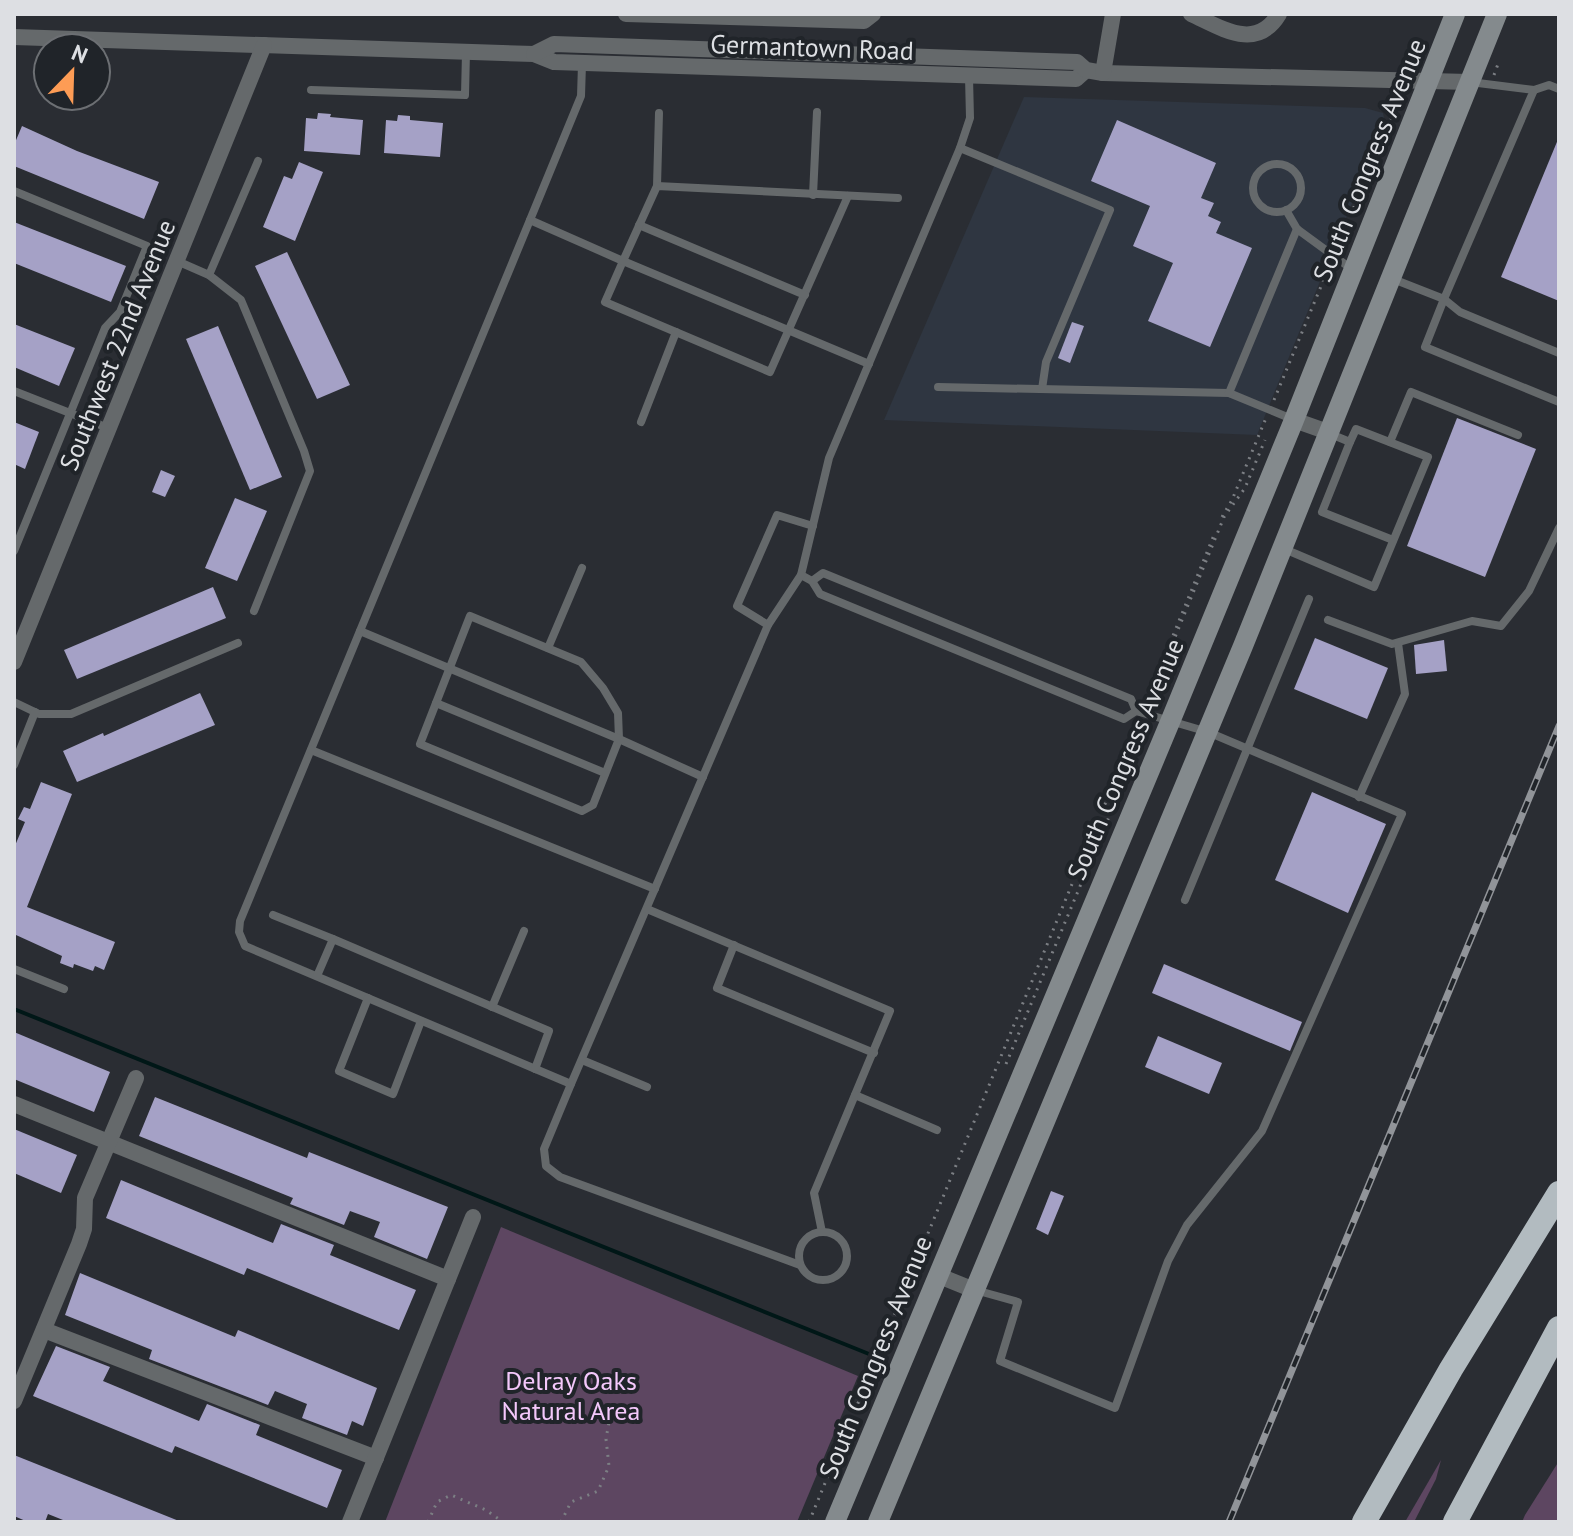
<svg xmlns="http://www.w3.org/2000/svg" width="1573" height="1536" font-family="'PT Sans',sans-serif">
  <rect width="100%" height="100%" fill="#2a2d33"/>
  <path fill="#2f3641" d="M1024 97 1365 108 1383 113 1385 123 1257 435 884 420Z"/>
  <g fill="#5d4661">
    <path d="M501 1227 858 1376 797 1522H385Z"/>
    <path d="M1441 1460 1436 1479 1414 1522H1405Z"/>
    <path d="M1559 1461V1522H1522L1525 1515Z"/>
  </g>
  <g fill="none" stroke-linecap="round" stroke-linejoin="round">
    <path stroke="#001717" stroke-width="4" d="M14 1009 869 1354"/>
  </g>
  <g fill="#a5a1c6">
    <path d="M318 113 331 114 330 117 363 120 360 155 304 151 306 118 317 119Z"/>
    <path d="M398 115 410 116V120L443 123 440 157 384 153 386 120 397 121Z"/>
    <path d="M1117 120 1216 163 1201 198 1214 203 1208 216 1221 222 1216 233 1252 248 1210 347 1148 321 1173 263 1133 246 1150 206 1091 181Z"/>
    <path d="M22 126 77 151 159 182 144 219 14 166V145Z"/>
    <path d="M1559 137V301L1501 277Z"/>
    <path d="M299 162 323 172 295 241 263 227 284 176 292 179Z"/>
    <path d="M14 222 126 266 111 302 14 263Z"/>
    <path d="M287 252 350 385 317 399 255 266Z"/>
    <path d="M1072 322 1084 326 1070 363 1058 358Z"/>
    <path d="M14 324 75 348 59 386 14 367Z"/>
    <path d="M218 326 282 477 250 490 186 339Z"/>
    <path d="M1457 418 1536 449 1485 577 1407 546Z"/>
    <path d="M14 422 39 432 25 469 14 464Z"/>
    <path d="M161 470 175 476 165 497 152 492Z"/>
    <path d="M235 498 267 511 237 581 205 568Z"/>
    <path d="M213 587 226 618 77 679 64 650Z"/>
    <path d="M1315 638 1388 668 1367 719 1294 689Z"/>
    <path d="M1444 640 1447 671 1416 674 1414 645Z"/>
    <path d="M200 693 215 725 77 782 63 751 103 733 104 736Z"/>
    <path d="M41 782 72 794 27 907 115 942 104 970 95 966 93 971 74 964 73 968 60 963 62 956 16 935 14 938V848L25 822 18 819 24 807 30 809Z"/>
    <path d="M1312 792 1386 824 1348 913 1275 880Z"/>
    <path d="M1164 964 1302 1022 1290 1051 1152 993Z"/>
    <path d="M14 1032 110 1072 94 1112 14 1079Z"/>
    <path d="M1158 1036 1222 1063 1209 1094 1145 1067Z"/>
    <path d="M155 1097 307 1158 309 1152 448 1207 427 1259 374 1237 380 1222 350 1211 344 1225 290 1204 293 1198 139 1136Z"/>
    <path d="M14 1129 77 1155 61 1193 14 1173Z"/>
    <path d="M121 1180 273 1243 281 1224 334 1245 330 1255 416 1290 399 1330 247 1268 244 1275 106 1218Z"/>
    <path d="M1051 1191 1064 1196 1048 1235 1036 1229Z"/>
    <path d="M80 1273 235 1337 238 1330 377 1388 363 1426 352 1421 347 1435 302 1418 307 1404 275 1391 268 1405 149 1359 152 1350 65 1315Z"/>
    <path d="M56 1346 110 1367 103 1381 199 1421 207 1404 260 1425 256 1435 342 1470 327 1508 175 1446 172 1453 33 1396Z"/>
    <path d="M14 1455 179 1521V1522H68L48 1514 45 1522H28L14 1516Z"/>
  </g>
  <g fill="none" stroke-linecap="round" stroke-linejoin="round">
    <g stroke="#7c7f84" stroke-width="3" stroke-dasharray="2 6" stroke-linecap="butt">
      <path d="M1494 75 1498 64"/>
      <path d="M1338 245 1391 119"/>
      <path d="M1274 400 1329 267"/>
      <path d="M1222 517 1232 500 1266 418"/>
      <path d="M1146 702 1214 535"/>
      <path d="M1151 704 1160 674 1224 517 1245 488 1265 440"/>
      <path d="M1006 1064 1136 752 1145 723"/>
      <path d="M428 1522 437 1502 451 1495 486 1510 503 1522"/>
      <path d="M561 1522 571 1502 598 1491 609 1466 606 1439 612 1405"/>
      <path d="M809 1522 1138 724"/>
    </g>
    <g stroke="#65696b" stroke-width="8">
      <path d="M582 64 581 96 530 220 623 261 605 302 770 372 848 196"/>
      <path d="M969 77 970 118 960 148 829 458 801 575 812 581 820 594 1124 719 1136 711 1208 732 1402 814 1262 1131 1187 1225 1168 1261 1115 1408 1000 1361 1018 1302 975 1290"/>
      <path d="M311 90 465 95 466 52"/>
      <path d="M1534 90 1549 85 1559 89"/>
      <path d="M960 148 1110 210 1046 362 1042 389"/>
      <circle cx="1277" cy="188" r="24"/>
      <path d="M657 186 659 113"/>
      <path d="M14 191 147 246 120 312 105 328 14 551"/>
      <path d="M813 195 817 112"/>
      <path d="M1286 210 1297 229 1353 270"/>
      <path d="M530 220 240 921 239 932 245 946 571 1084 768 625"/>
      <path d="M639 225 805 295"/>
      <path d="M177 261 209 275 241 300 304 451 310 471 254 611"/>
      <path d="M209 275 258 161"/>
      <path d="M1393 279 1444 299 1534 90 1470 82"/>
      <path d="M1559 353 1460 312 1444 299 1425 347 1559 402"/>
      <path d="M869 364 623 261 657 186 898 198"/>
      <path d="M938 387 1229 393 1292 419"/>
      <path d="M14 391 108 428"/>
      <path d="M1229 393 1297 229"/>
      <path d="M641 422 676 332"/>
      <path d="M1328 433 1350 442 1322 512 1393 540"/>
      <path d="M1390 442 1411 392 1518 435"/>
      <path d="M1282 548 1374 587 1428 457 1356 429 1350 442"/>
      <path d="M801 575 768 625 737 606 777 515 813 526"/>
      <path d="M812 581 823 573 1131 699 1136 711"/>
      <path d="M470 616 581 662 603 688 618 713 619 739 593 805 582 811 420 744Z"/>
      <path d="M1328 620 1392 644 1472 621 1501 626 1529 591 1559 528"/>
      <path d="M360 631 619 739 703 777"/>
      <path d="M548 648 582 568"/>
      <path d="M14 702 39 714H71L238 643"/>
      <path d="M436 703 605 773"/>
      <path d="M311 750 655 889"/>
      <path d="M14 765 35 712"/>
      <path d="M1359 797 1405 694 1398 643"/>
      <path d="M1185 900 1309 599"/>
      <path d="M647 909 890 1011 814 1193 822 1232"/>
      <path d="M273 915 333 939"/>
      <path d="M734 945 717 988 874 1053"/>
      <path d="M14 969 64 989"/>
      <path d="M317 976 333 939 549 1031 535 1069"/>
      <path d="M368 998 339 1071 393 1094 421 1021"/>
      <path d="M492 1007 524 931"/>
      <path d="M582 1060 647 1087"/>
      <path d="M571 1084 544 1149 546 1166 560 1177 800 1265"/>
      <path d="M855 1095 937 1130"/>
      <circle cx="823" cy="1256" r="24"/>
    </g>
    <g stroke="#65696b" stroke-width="16">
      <path d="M626 14 864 21 873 14"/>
      <path d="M1191 14C1222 28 1256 52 1279 14"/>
      <path d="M14 37 534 54 554 62 1076 79 1086 70"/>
      <path d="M534 54 554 44 1077 62 1086 70 1103 73 1469 82"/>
      <path d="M1103 73 1113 14"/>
      <path d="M1294 420 1328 432"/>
      <path d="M14 662 264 45"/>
      <path d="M14 1104 448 1279"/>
      <path d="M937 1275 974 1290"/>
      <path d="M44 1330 376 1458"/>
      <path d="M14 1401 79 1244 84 1229 85 1198 136 1078"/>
      <path d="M350 1522 473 1217"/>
    </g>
    <g stroke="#848a8d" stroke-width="20">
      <path d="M835 1522 1170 722 1294 420 1455 14"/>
      <path d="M878 1522 1243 646 1497 14"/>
    </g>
    <g stroke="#b2bbc0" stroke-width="24">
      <path d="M1364 1522 1451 1369 1559 1193"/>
      <path d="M1455 1522 1559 1328"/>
    </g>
    <g stroke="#919499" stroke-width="7">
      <path id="rail" d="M1229 1522 1559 726"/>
    </g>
    <use href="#rail" stroke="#202429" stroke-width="4" stroke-dasharray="12" stroke-linecap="butt"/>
  </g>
  <g text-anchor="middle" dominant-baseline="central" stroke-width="8" stroke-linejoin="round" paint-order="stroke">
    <g font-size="26" fill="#dddfe3" stroke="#202429">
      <text transform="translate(812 47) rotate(2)">Germantown Road</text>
      <text transform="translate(1369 160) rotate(-68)">South Congress Avenue</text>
      <text transform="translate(117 345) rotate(-68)">Southwest 22nd Avenue</text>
      <text transform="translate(1125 759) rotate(-67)">South Congress Avenue</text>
      <text transform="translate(875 1357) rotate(-68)">South Congress Avenue</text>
    </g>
    <g font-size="26" fill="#f4c8fb" stroke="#202429">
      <text x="571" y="1380">Delray Oaks<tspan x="571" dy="30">Natural Area</tspan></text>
    </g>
  </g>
  <rect width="1573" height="1536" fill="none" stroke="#dddfe3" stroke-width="32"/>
  <g transform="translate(72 72) rotate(23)"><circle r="38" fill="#202429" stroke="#6c6f73" stroke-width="2"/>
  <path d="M0-6L14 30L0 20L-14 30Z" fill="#fd9c55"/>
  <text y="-12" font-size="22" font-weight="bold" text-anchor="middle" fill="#dddfe3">N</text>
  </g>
</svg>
